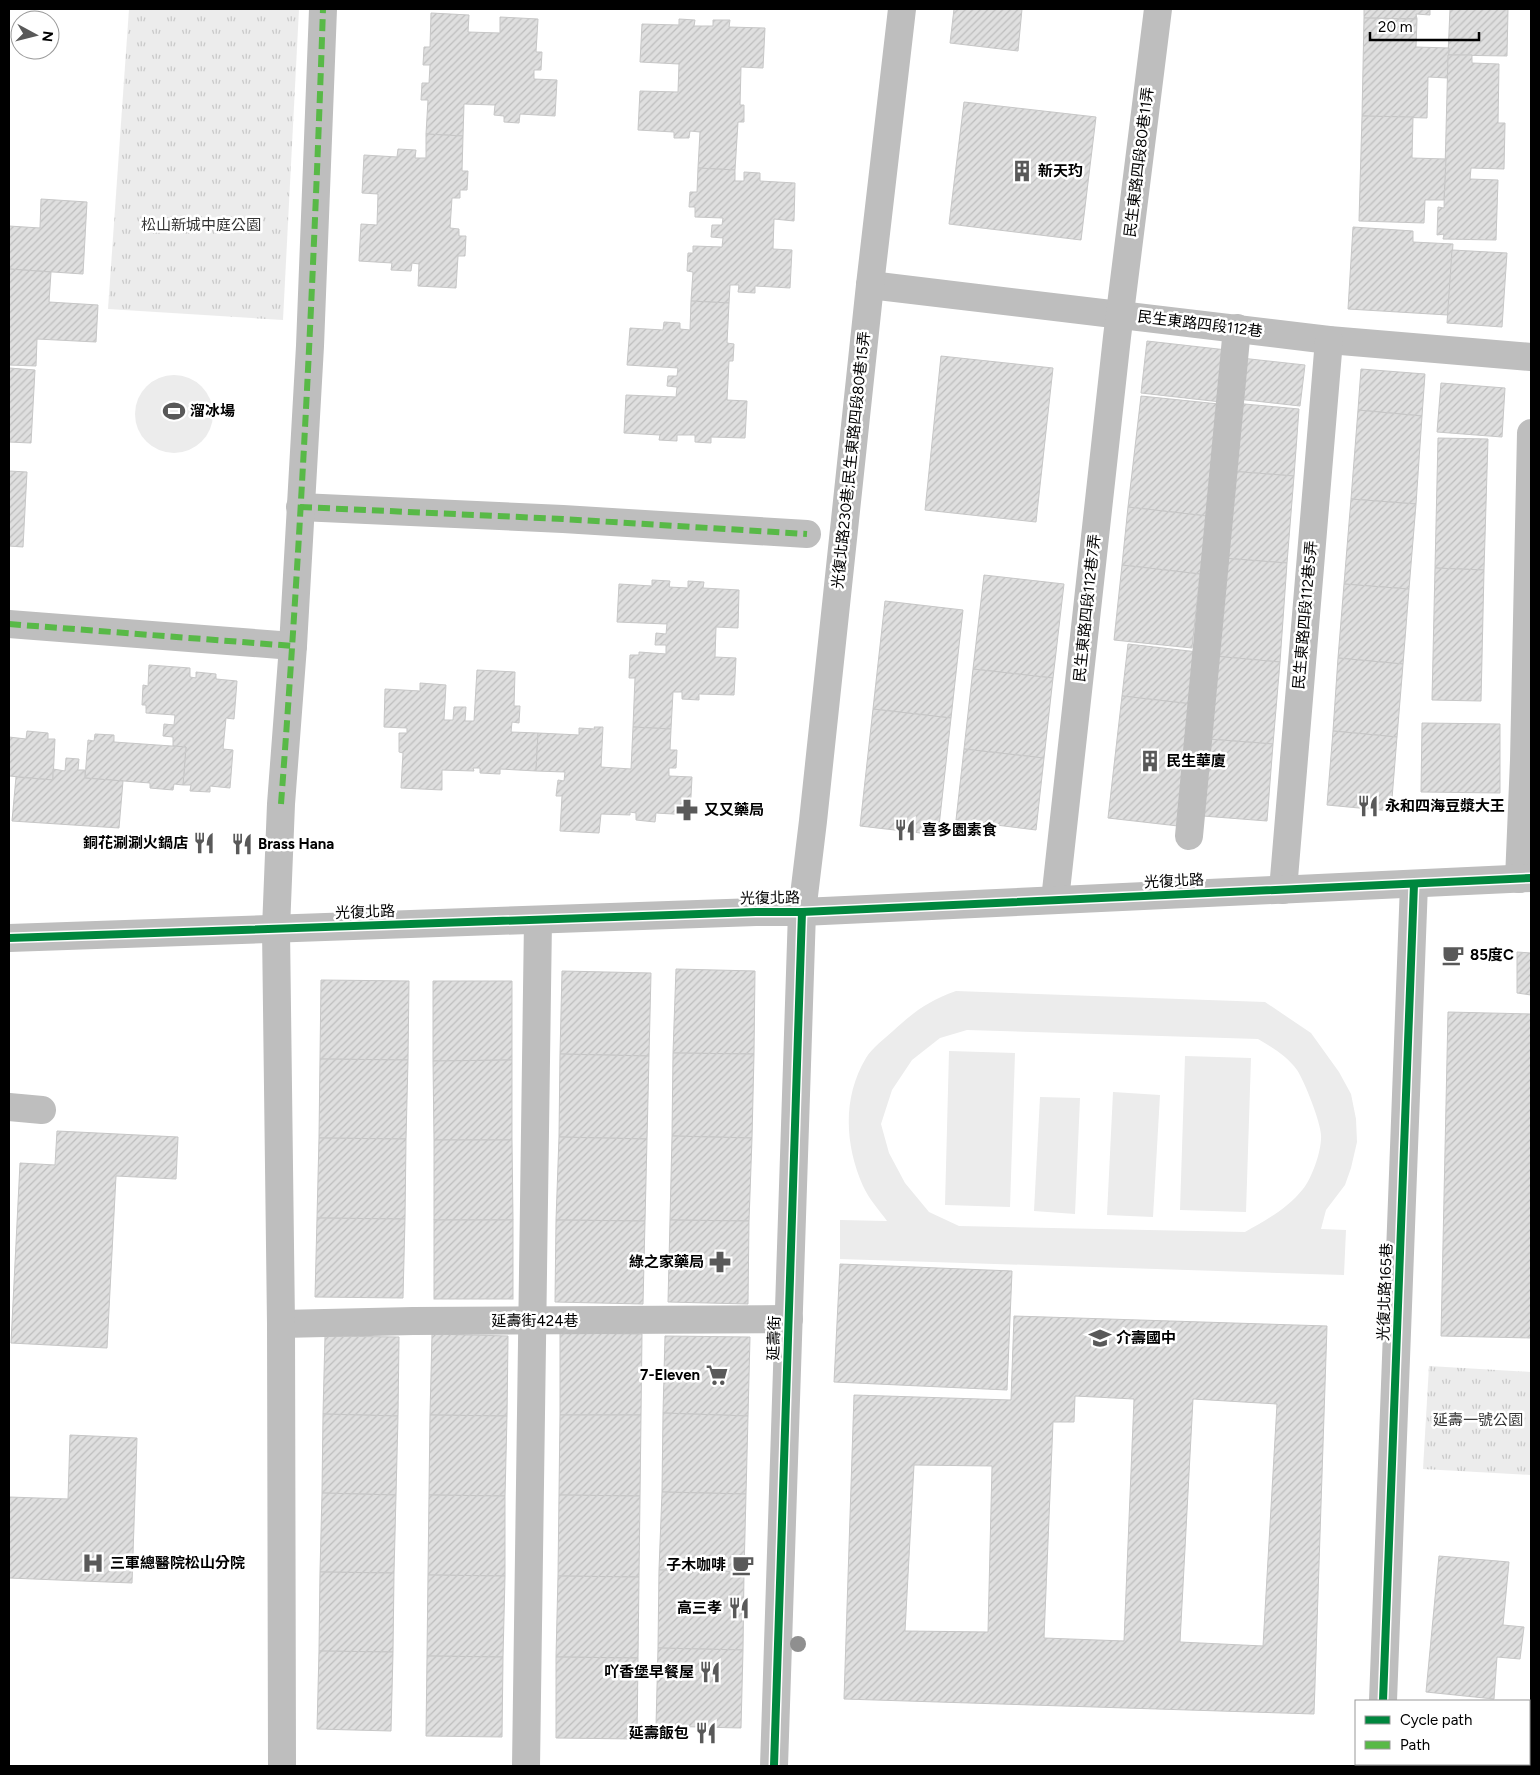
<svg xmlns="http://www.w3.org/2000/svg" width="1540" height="1775" font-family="Figtree,'Noto Sans TC',sans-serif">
  <defs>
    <pattern id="park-tufts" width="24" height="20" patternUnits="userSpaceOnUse" patternTransform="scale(1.25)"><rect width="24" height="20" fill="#ececec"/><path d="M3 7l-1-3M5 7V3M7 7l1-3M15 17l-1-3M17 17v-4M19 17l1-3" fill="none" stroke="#c9c9c9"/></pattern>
    <pattern id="building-hatch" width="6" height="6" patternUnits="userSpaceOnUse" patternTransform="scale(1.25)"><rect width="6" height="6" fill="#dfdfdf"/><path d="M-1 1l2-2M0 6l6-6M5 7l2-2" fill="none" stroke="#bebebe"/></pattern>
  </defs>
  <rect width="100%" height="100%" fill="#fff"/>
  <g fill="url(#park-tufts)">
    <path d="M129 9H299L283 320 108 309Z"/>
    <path d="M1429 1366 1531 1372V1475L1423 1469Z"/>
  </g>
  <g fill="#ececec" fill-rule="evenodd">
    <circle cx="174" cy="414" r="39"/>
    <path d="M956 991 1265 1002 1311 1033 1339 1072 1351 1094 1356 1119 1357 1142 1351 1168 1345 1185 1326 1210 1321 1229 1346 1230 1344 1275 840 1259V1220L887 1221C879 1210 869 1199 863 1186 845 1145 842 1098 866 1058 872 1048 884 1039 893 1031 915 1011 928 1001 956 991ZM967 1030 1258 1039C1273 1048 1287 1056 1297 1070 1304 1080 1321 1123 1321 1135 1322 1150 1312 1178 1303 1189 1287 1209 1266 1220 1245 1232L959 1226 929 1212 905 1183 889 1153 881 1124 892 1090 912 1060 940 1038Z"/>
    <path d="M949 1051 1015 1053 1010 1207 945 1205Z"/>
    <path d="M1185 1056 1251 1058 1246 1212 1180 1210Z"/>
    <path d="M1113 1092 1160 1095 1153 1217 1107 1215Z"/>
    <path d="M1040 1097 1080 1098 1075 1214 1034 1211Z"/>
  </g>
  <g fill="url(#building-hatch)" stroke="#c7c7c7" fill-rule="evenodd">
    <path d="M954 9H1022L1018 51 950 43Z"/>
    <path d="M1364 9H1430V15L1416 14 1417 19 1364 18Z"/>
    <path d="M1450 9H1508L1507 56 1448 55Z"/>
    <path d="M431 13 469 15 468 32 500 33V17L538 19 536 52H542L541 70H534V79L557 80 555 116 520 114 519 123 504 122V116L494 115 495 105 464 104 463 136 426 134 428 100H421L422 83H429L430 65H423L424 47H430Z"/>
    <path d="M1364 18 1417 19 1416 47 1449 48 1448 78 1428 77 1427 118 1362 116Z"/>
    <path d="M679 19 695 20 694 26H713V20H730L729 27 765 28 763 68 741 67 740 105H744V122H738L735 170 698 168 700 132 690 131 689 138H674V132L638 130 640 91 678 92 679 64 640 62 642 24 679 25Z"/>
    <path d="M1448 55H1472V63L1499 64 1498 123H1505L1504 169 1471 168 1470 179 1498 180 1496 240 1443 239 1444 234 1437 235 1438 207 1444 208Z"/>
    <path d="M964 102 1096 117 1081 240 949 224Z"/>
    <path d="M1362 116 1413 117 1412 158 1446 159 1444 200H1425L1424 223 1359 221Z"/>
    <path d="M426 134 463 136 462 171H468L467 190H460V198H452L450 228 459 229V236H466L465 256H458L456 288 418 286 419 264 412 263 411 271 391 270 392 263 359 261 361 224 377 225 378 194 362 193 364 155 397 157 398 149 416 150 415 158H426Z"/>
    <path d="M698 168 735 170V181H744V172L760 173V181L795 183 794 221 774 219 773 249 792 250 790 288 755 286V293L738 292 739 285H730L729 303 691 301 693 272 687 271 688 253H693V246L722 247 723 238 711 237 712 225H722L723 218 695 217V207H689L690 192H697Z"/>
    <path d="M41 199 87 202 83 274 9 269V226L40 228Z"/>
    <path d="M1353 227 1413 231V242L1453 244 1448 315 1348 309Z"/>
    <path d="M1452 250 1507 253 1502 327 1447 323Z"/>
    <path d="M9 269 51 272 49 302 98 305 96 342 37 339 36 366 9 365Z"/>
    <path d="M691 301 729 303 727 343 734 344 733 361H729L727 400 747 401 745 438 711 437V443L695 442V435H677V441L659 440 660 435 624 433 626 395 676 397 677 387 667 386 668 376H677L678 368 627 365 630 328 663 330 664 322 680 323V329L690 330Z"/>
    <path d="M1147 341 1227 350 1221 402 1141 393Z"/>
    <path d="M941 356 1053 368 1036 522 925 510Z"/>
    <path d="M1241 358 1305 365 1300 406 1237 399Z"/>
    <path d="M9 368 35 370 31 443 9 442Z"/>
    <path d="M1361 369 1425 374 1422 416 1358 410Z"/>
    <path d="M1441 383 1505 388 1502 437 1437 432Z"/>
    <path d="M1141 396 1219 404 1207 516 1128 507Z"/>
    <path d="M1234 403 1299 409 1294 476 1229 471Z"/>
    <path d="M1358 410 1422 416 1416 504 1351 499Z"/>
    <path d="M1438 438 1488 439 1484 570 1435 568Z"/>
    <path d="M9 471 27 472 23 547 9 546Z"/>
    <path d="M1229 471 1294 476 1287 563 1222 558Z"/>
    <path d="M1351 499 1416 504 1409 589 1344 584Z"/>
    <path d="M1128 507 1207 516 1200 574 1122 565Z"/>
    <path d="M1222 558 1287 563 1280 662 1214 656Z"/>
    <path d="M1122 565 1200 574 1192 648 1114 640Z"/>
    <path d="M1435 568 1484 570 1481 701 1432 700Z"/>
    <path d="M984 575 1064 584 1053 678 973 669Z"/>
    <path d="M652 580 670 581 669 587 688 588V581L704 582 703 588 739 590 738 628 716 627 715 657 736 658 734 695 699 694V700L682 699V692H673L671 729 633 727 635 678H629L630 655H639V652L666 654V645H655L656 633 666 634 667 624 617 622 619 584 652 586Z"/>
    <path d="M1344 584 1409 589 1403 664 1338 658Z"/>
    <path d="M885 601 963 610 951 718 873 709Z"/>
    <path d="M1128 644 1198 652 1192 704 1122 696Z"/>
    <path d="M1214 656 1280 662 1273 744 1208 739Z"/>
    <path d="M1338 658 1403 664 1397 737 1333 731Z"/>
    <path d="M149 665 190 668V677L196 678V672L216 674V679L237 681 234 719 226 718 223 749 233 750 230 788 210 786V792L190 791 191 785H183L186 747 173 746V737L163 736 164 724 174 725 175 715 146 713V705H142L143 685 148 686Z"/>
    <path d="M973 669 1053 678 1044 758 964 749Z"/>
    <path d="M477 670 515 672 514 706H520L519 723 512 722 511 732 538 733 536 771 500 769V774L480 773V768H473L474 771 442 770V790L401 788 403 753 399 752V733H407V728L384 727 385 689 420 691V683L446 685 444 720H453L454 707H466L465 721H474Z"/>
    <path d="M1122 696 1192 704 1178 826 1108 818Z"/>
    <path d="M873 709 951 718 938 835 860 826Z"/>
    <path d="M1422 723 1500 724V793L1421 792Z"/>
    <path d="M594 727H603L601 767 631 769 633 727 671 729 670 750H677L676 768H669V776L692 777 690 815 656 813 655 822 636 820V813L630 812V815L601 814 599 833 560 831 562 796H556L558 780 564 781 565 772 536 771 538 733 579 735V728L595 729Z"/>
    <path d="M27 731 48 733V739H55L53 780 9 776V737L26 739Z"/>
    <path d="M1333 731 1397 737 1391 811 1327 805Z"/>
    <path d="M95 734 114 735V742L186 747 183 785 174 784 173 790 150 788V783L85 778 88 740 94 741Z"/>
    <path d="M1208 739 1273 744 1267 821 1203 816Z"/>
    <path d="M964 749 1044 758 1036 830 956 820Z"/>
    <path d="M66 758 79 759 78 770H85V778L123 781 119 828 12 821 16 777 53 780V769L65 771Z"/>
    <path d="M1517 952 1531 953V995L1517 993Z"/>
    <path d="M676 969 755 971 754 1054 673 1053Z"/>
    <path d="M562 971 651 973 649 1056 560 1054Z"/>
    <path d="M321 980 409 981 408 1060 320 1059Z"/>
    <path d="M433 981H512V1060L433 1061Z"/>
    <path d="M1448 1012 1531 1014V1338L1441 1336Z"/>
    <path d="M673 1053 754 1054 752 1138 672 1136Z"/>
    <path d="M560 1054 649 1056 647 1139 559 1137Z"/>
    <path d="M320 1059 408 1060 406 1139 319 1138Z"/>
    <path d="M512 1060V1140H434L433 1061Z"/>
    <path d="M57 1131 178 1137 176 1179 116 1176 107 1348 11 1343 20 1163 55 1165Z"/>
    <path d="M672 1136 752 1138 749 1221 670 1220Z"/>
    <path d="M559 1137 647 1139 645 1221 556 1220Z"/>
    <path d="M319 1138 406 1139 405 1219 317 1218Z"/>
    <path d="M434 1140H512L513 1220H434Z"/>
    <path d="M317 1218 405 1219 403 1298 315 1297Z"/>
    <rect x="434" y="1220" width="79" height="79"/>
    <path d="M556 1220 645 1221 643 1304 555 1302Z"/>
    <path d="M670 1220 749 1221 748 1304 668 1302Z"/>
    <path d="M840 1264 1012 1271 1007 1390 834 1382Z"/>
    <path d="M1014 1316 1327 1326 1314 1714 844 1699 854 1395 1011 1400ZM1075 1396 1134 1399 1124 1641 1044 1638 1053 1422H1074ZM1193 1399 1277 1404 1263 1646 1180 1642ZM914 1465 992 1466 988 1632 905 1631Z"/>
    <path d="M560 1333 642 1334 641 1415H560Z"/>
    <path d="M432 1334 508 1336 507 1416 430 1415Z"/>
    <path d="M325 1336 399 1337 398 1416 323 1414Z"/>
    <path d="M665 1336 750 1337 748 1416 663 1413Z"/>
    <path d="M663 1413 748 1416 746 1494 662 1492Z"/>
    <path d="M323 1414 398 1416 396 1495 322 1493Z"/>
    <path d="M430 1415 507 1416 505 1496 429 1495Z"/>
    <path d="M560 1415H641L640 1496 559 1495Z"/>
    <path d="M70 1435 137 1438 132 1583 9 1578V1497L68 1499Z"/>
    <path d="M662 1492 746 1494 744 1572 659 1570Z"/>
    <path d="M322 1493 396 1495 394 1573 320 1572Z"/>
    <path d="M429 1495 505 1496V1576L428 1575Z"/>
    <path d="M559 1495 640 1496 639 1577 558 1576Z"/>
    <path d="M1439 1556 1509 1562 1503 1625 1524 1627 1520 1659 1497 1657 1494 1699 1426 1692Z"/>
    <path d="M659 1570 744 1572 743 1650 658 1648Z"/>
    <path d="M320 1572 394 1573 393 1652 319 1651Z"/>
    <path d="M428 1575 505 1576 503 1657 427 1656Z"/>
    <path d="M558 1576 639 1577 638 1658 556 1657Z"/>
    <path d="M658 1648 743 1650 741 1728 656 1726Z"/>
    <path d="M319 1651 393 1652 391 1731 317 1729Z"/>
    <path d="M427 1656 503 1657 502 1737 426 1736Z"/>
    <path d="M556 1657 638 1658 637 1739 556 1738Z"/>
  </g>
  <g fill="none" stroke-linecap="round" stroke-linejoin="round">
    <g stroke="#bebebe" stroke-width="28">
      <path d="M870 285 1329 340 1531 357"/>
      <path d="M300 507 563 519 807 534"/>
      <path d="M9 624 293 646"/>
      <path d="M1189 836 1237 328"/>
      <path d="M1519 879 1524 760 1531 433"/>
      <path d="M1283 890 1329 340"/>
      <path d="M1055 900 1117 337 1158 9"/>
      <path d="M9 938 756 912H802L1531 878"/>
      <path d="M9 1107 42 1110"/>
      <path d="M281 1324 413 1321 789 1319"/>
      <path d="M1383 1701 1414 884"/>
      <path d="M282 1766 281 1324 276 929 281 804 293 646 310 346 323 9"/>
      <path d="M526 1766 538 920"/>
      <path d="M774 1766 802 912 813 821 870 285 902 9"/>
      <path d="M1381 1766V1764"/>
    </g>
    <g stroke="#58b947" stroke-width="6" stroke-dasharray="12 6" stroke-linecap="butt">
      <path d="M300 507 563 519 807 534"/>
      <path d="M9 624 293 646"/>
      <path d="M281 804C301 539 314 274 323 9"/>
    </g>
    <g stroke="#fff" stroke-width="11">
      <g id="cycleway">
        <path d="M9 938 756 912H802L1531 878"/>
        <path d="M1383 1701 1414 884"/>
        <path d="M774 1766 802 912"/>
      </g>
    </g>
    <use href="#cycleway" stroke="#00873e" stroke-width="8"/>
  </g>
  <circle fill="#8f8f8f" cx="798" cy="1644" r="8"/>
  <defs>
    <g id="building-bare" transform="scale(1.725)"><path d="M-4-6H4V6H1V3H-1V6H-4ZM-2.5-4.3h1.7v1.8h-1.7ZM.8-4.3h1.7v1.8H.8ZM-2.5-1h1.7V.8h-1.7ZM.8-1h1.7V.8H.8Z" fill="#595959" stroke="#fff" stroke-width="2.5" paint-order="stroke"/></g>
    <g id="stadium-bare" transform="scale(1.725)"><path d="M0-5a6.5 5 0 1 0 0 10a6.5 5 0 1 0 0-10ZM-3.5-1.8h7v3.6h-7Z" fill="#595959" stroke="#fff" stroke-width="2.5" paint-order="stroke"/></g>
    <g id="restaurant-bare" transform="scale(1.725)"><path d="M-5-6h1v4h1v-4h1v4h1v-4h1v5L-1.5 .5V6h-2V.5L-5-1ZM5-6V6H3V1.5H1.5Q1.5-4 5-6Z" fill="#595959" stroke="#fff" stroke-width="2.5" paint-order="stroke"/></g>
    <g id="pharmacy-bare" transform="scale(1.725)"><path d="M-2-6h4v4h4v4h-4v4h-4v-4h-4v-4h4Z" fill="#595959" stroke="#fff" stroke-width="2.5" paint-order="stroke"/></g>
    <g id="cafe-bare" transform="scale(1.725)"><path d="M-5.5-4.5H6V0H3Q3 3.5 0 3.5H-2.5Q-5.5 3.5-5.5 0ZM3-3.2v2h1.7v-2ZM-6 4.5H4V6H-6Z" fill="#595959" stroke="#fff" stroke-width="2.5" paint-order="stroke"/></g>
    <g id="school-bare" transform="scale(1.725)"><path d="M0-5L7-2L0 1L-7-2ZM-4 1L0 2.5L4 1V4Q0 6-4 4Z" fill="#595959" stroke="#fff" stroke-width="2.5" paint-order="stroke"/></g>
    <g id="supermarket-bare" transform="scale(1.725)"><path d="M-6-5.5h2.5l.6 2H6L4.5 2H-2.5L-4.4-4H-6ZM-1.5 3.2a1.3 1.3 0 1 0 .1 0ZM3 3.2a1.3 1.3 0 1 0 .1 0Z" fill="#595959" stroke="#fff" stroke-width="2.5" paint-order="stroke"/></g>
    <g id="hospital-bare" transform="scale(1.725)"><path d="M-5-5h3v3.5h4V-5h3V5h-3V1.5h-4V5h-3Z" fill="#595959" stroke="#fff" stroke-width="2.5" paint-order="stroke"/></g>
  </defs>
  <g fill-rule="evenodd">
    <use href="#building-bare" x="1022" y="171"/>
    <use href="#stadium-bare" x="174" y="411"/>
    <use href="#building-bare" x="1150" y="761"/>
    <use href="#restaurant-bare" x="1368" y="806"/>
    <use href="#pharmacy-bare" x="687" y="810"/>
    <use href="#restaurant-bare" x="905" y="830"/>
    <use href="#restaurant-bare" x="204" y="843"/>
    <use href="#restaurant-bare" x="242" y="844"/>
    <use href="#cafe-bare" x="1453" y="955"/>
    <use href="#pharmacy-bare" x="720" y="1262"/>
    <use href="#school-bare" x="1100" y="1338"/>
    <use href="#supermarket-bare" x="717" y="1375"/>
    <use href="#hospital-bare" x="93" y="1563"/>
    <use href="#cafe-bare" x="743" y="1565"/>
    <use href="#restaurant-bare" x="739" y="1608"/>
    <use href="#restaurant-bare" x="710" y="1672"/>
    <use href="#restaurant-bare" x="706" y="1733"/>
  </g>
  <g text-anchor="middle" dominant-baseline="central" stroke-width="5" stroke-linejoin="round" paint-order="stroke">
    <g font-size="15" fill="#000" stroke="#fff">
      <text transform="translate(1139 162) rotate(-83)">民生東路四段80巷11弄</text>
      <text transform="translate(1200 324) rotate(7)">民生東路四段112巷</text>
      <text transform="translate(851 460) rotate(-84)">光復北路230巷;民生東路四段80巷15弄</text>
      <text transform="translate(1087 608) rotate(-84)">民生東路四段112巷7弄</text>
      <text transform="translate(1305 615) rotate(-85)">民生東路四段112巷5弄</text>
      <text transform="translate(1174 881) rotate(-3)">光復北路</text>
      <text transform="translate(770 898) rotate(-1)">光復北路</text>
      <text transform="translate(365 912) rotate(-2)">光復北路</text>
      <text transform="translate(1385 1292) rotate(-88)">光復北路165巷</text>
      <text x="535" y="1321">延壽街424巷</text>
      <text transform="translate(774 1338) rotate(-88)">延壽街</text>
    </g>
    <g font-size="15" font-weight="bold" fill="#000" stroke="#fff" text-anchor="start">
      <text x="1038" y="171">新天玓</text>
      <text x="190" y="411">溜冰場</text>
      <text x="1166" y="761">民生華廈</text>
      <text x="1385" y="806">永和四海豆漿大王</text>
      <text x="704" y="810">又又藥局</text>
      <text x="922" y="830">喜多園素食</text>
      <text x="188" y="843" text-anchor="end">銅花涮涮火鍋店</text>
      <text x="258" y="844">Brass Hana</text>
      <text x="1470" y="955">85度C</text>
      <text x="704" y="1262" text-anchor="end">綠之家藥局</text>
      <text x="1116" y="1338">介壽國中</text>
      <text x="700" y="1375" text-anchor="end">7-Eleven</text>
      <text x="110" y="1563">三軍總醫院松山分院</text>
      <text x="726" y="1565" text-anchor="end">子木咖啡</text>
      <text x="722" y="1608" text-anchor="end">高三孝</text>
      <text x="694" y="1672" text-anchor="end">吖香堡早餐屋</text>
      <text x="689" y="1733" text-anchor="end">延壽飯包</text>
    </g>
    <g font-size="15" fill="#333" stroke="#fff">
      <text x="201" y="225">松山新城中庭公園</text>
      <text x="1478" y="1420">延壽一號公園</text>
    </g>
  </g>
  <rect width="1540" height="1775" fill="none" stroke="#000000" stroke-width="20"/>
  <rect x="1355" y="1700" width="175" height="65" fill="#ffffff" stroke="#999999"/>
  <rect x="1365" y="1716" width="25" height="8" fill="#00873e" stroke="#999999"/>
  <text x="1400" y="1725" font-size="15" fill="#000000">Cycle path</text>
  <rect x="1365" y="1741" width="25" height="8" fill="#58b947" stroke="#999999"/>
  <text x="1400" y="1750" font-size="15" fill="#000000">Path</text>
  <g transform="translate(35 35) rotate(97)"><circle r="24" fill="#ffffff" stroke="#999999"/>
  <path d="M0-4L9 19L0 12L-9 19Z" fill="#595959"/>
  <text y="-8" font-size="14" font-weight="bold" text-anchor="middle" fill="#000000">N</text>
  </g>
  <path d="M1370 32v8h109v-8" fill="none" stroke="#000000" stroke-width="2.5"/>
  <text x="1378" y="32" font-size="15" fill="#000000" stroke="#ffffff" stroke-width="4" paint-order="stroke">20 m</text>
</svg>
